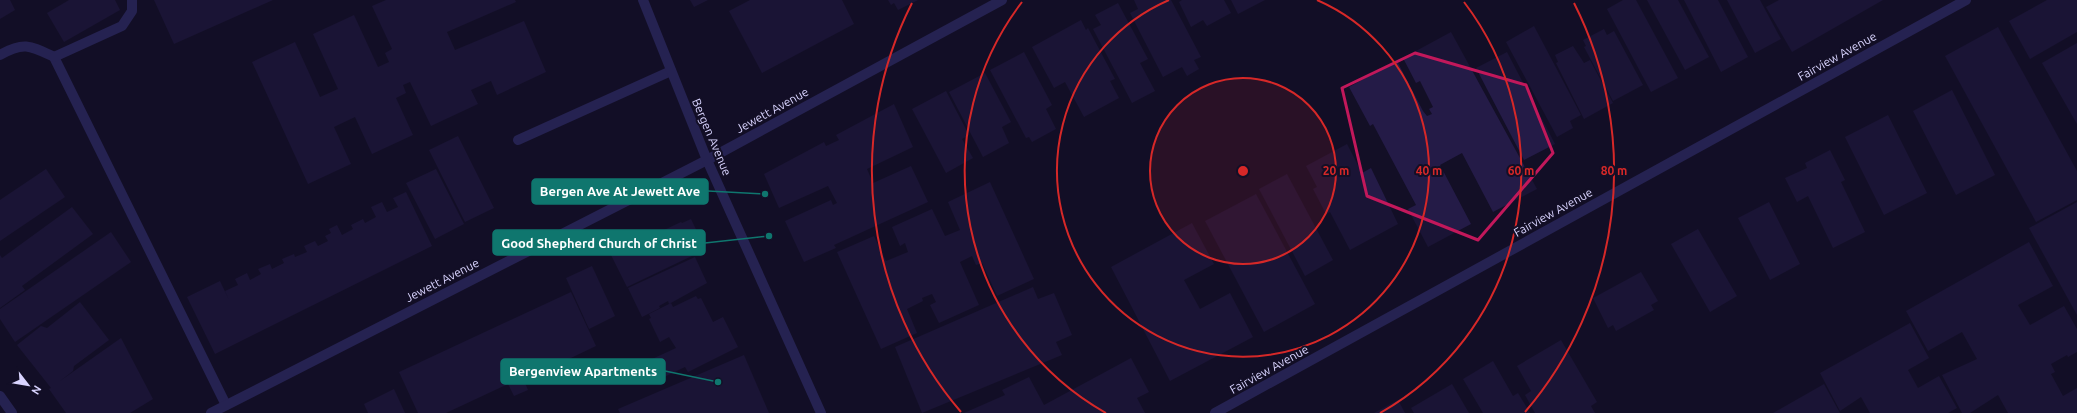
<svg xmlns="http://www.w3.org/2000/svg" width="2077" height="413" font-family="Ubuntu,sans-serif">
  <rect width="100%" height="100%" fill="#130f26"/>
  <g fill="#241b47">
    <path d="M0 0H10L15 10 0 19Z"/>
    <path d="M69 0H115L120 10 64 42 47 13Z"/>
    <path d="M154 0H273L174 44Z"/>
    <path d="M386 0H515L516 2 447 32 455 50 524 21 546 72 497 95 491 81 471 90 478 104 431 126 410 82 403 85 406 93 396 98 413 135 372 154 355 117 334 127 351 164 308 184 252 62 295 42 320 97 338 89 313 34 354 15 378 67 389 62 385 53 392 49 372 6Z"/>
    <path d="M690 0H708L694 7Z"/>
    <path d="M750 0H842L854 24 762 73 729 11Z"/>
    <path d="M888 0H918L898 10 894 3 891 5Z"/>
    <path d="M1134 0H1171L1201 57 1194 60 1199 69 1187 76 1182 67 1163 77 1130 13 1138 9Z"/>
    <path d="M1182 0H1224L1231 13 1207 26 1203 20 1191 27 1179 2Z"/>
    <path d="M1231 0H1265L1238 14Z"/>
    <path d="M1623 0H1636L1678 78 1651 92 1607 9Z"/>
    <path d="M1647 0H1678L1709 57 1685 70Z"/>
    <path d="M1684 0H1718L1748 57 1721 72Z"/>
    <path d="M1727 0H1760L1781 39 1755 53Z"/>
    <path d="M1779 0H1883L1792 52 1766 7Z"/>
    <path d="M2047 0H2077V32L2030 59 2009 21Z"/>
    <path d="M1118 3 1148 59 1140 63 1155 91 1132 103 1093 29 1101 25 1095 15Z"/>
    <path d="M1081 20 1086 30 1088 28 1115 79 1110 81 1119 98 1084 117 1065 82 1054 88 1032 47Z"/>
    <path d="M1534 26 1581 115 1570 121 1573 128 1557 137 1506 42Z"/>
    <path d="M1998 27 2077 171V200L2036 222 1945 56Z"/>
    <path d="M1604 29 1607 35 1614 31 1643 85 1613 101 1584 47 1586 46 1583 40Z"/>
    <path d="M1451 32 1537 189 1493 212 1462 153 1440 165 1471 224 1428 247 1408 209 1416 205 1373 124 1370 126 1349 87 1397 61 1423 111 1427 116 1432 114 1429 109 1433 107 1420 81 1416 83 1403 58Z"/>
    <path d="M2077 43V124L2042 63Z"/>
    <path d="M1573 46 1584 63 1590 60 1613 103 1584 119 1556 63 1558 62 1555 55Z"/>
    <path d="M1024 52 1052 105 1046 109 1056 129 1032 142 1029 137 1026 138 990 70Z"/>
    <path d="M1507 52 1555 144 1524 160 1476 68Z"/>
    <path d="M985 73 1011 122 1002 127 1009 143 983 157 949 92Z"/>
    <path d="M1952 90 1995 175 1956 195 1913 111Z"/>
    <path d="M946 91 969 135 962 139 973 158 946 173 912 109Z"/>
    <path d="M894 104 913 147 867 169 873 183 911 166 928 202 834 245 836 248 804 262 785 221 831 200 833 205 837 203 828 186 779 208 764 174 824 142 826 146 839 140 836 135Z"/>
    <path d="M1888 115 1927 193 1884 215 1845 137Z"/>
    <path d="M458 136 494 208 465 222 429 150Z"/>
    <path d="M1347 144 1362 173 1371 168 1398 224 1350 250 1330 212 1326 214 1313 189 1317 187 1306 166Z"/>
    <path d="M1830 150 1845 180 1841 182 1865 232 1833 248 1808 196 1797 202 1785 178 1807 168 1805 163Z"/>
    <path d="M46 169 65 197 0 241V200Z"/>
    <path d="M436 169 464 224 435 239 406 183Z"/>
    <path d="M1287 174 1333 260 1305 276 1259 189Z"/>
    <path d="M990 182 1034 279 997 296 982 263 976 265 972 256 960 262 979 305 939 323 930 305 936 302 932 294 922 298 923 301 907 309 917 333 881 349 837 252 874 236 886 261 908 252 905 243 900 246 892 227 932 209 945 236 960 230 948 202Z"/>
    <path d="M406 192 432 246 215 354 187 297 220 281 229 300 225 291 238 285 235 279 247 273 250 280 261 274 258 269 270 264 272 269 284 263 282 259 294 254 295 257 307 252 304 246 315 241 318 246 328 241 325 236 331 233 329 229 337 225 342 235 353 229 351 225 363 219 365 223 376 217 371 207 382 202 387 212 398 207 393 198Z"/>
    <path d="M1256 194 1315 304 1264 332 1205 221Z"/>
    <path d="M1769 202 1800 264 1770 280 1738 218Z"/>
    <path d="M2077 202V315L2029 228Z"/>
    <path d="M72 207 93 234 22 286 25 290 0 308V255L2 258Z"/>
    <path d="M691 219 705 248 695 252 696 254 627 287 611 255 681 222 682 223Z"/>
    <path d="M1192 223 1214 264 1184 280 1200 309 1230 293 1253 337 1170 381 1111 267Z"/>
    <path d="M1698 229 1737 296 1710 312 1671 244Z"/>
    <path d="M111 232 131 262 15 342 0 319V309Z"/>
    <path d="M2029 242 2053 286 2018 305 2030 325 2064 306 2077 329V352L2068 357 2067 355 2051 364 2055 372 2051 374 2063 396 2077 388V413H2008L1998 395 1970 413H1962L1942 375 1977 359 1962 332 1928 351 1906 311Z"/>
    <path d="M695 257 707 283 669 304 668 301 659 306 660 308 642 317 628 288Z"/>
    <path d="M592 266 615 316 589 329 566 278Z"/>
    <path d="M1641 272 1658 301 1651 305 1654 310 1616 331 1613 325 1608 328 1593 298Z"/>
    <path d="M1033 287 1038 299 1054 293 1072 335 1056 342 1062 355 922 413 895 347Z"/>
    <path d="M571 292 596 346 531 377 530 374 523 378 528 390 514 396 508 384 446 413H418L399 372Z"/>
    <path d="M696 296 698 299 701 298 713 322 723 317 738 347 688 372 685 367 662 378 652 359 676 348 669 337 660 342 649 319 651 318 649 314 671 303 673 307Z"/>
    <path d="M80 302 109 340 74 366 73 371 60 381 121 338 153 399 130 413H66L49 389 51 388 17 345 41 326 47 328Z"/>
    <path d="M1910 323 1929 358 1908 370 1918 388 1939 376 1957 408 1948 413H1870L1861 397 1840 411 1820 373Z"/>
    <path d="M1561 340 1597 402 1591 406 1595 413H1535L1525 395 1531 391 1517 366Z"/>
    <path d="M744 355 769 413H620L618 409Z"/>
    <path d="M1131 358 1149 392 1137 398 1145 413H964L1005 395 1002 390 1029 377 1044 405Z"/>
    <path d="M1493 361 1513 396 1518 393 1530 413H1483L1463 379Z"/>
    <path d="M1452 384 1469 413H1414L1411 408Z"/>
    <path d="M1824 384 1840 413H1773Z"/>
    <path d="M394 389 405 413H368L364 404Z"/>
    <path d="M1398 400 1405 413H1374Z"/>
  </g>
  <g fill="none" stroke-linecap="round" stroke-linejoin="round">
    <g stroke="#3d3a85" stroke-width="10">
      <path d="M0 55C24 41 31 46 54 57L226 405"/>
      <path d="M54 57 122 26 132 11V0"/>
      <path d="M518 140 671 71"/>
    </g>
    <g stroke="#3d3a85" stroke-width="10">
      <path d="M211 413 707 160 1002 0"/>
      <path d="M1215 413 1966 0"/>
    </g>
    <g stroke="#3d3a85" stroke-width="10">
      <path d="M643 0 707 160 821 413"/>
      <path d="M0 396 12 413"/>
    </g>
  </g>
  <path d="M0 0H2077V413H0ZM1415 53 1526 85 1553 153 1478 240 1367 196 1342 88Z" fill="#130f26" fill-opacity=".55" fill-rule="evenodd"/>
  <path fill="none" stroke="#c2185b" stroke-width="3" stroke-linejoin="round" d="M1415 53 1526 85 1553 153 1478 240 1367 196 1342 88Z"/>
  <circle cx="1243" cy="171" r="93" fill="#d62828" fill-opacity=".12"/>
  <g fill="none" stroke="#d62828" stroke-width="2">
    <circle cx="1243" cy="171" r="93"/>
    <path d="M1317 0A186 186 0 1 1 1169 0"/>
    <path d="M1106 413A278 278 0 0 1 1022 2M1464 2A278 278 0 0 1 1380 413"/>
    <path d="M961 412A371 371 0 0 1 912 3M1574 3A371 371 0 0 1 1525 412"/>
  </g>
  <g text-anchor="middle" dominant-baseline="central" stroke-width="4" stroke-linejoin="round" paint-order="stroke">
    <g font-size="12" fill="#d9d4ff" stroke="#130f26">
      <text transform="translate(1837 56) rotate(-29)">Fairview Avenue</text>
      <text transform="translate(772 110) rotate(-29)">Jewett Avenue</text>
      <text transform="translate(712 137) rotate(67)">Bergen Avenue</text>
      <text transform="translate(1553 212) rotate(-29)">Fairview Avenue</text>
      <text transform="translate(442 280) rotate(-27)">Jewett Avenue</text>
      <text transform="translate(1269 369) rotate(-29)">Fairview Avenue</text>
    </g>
  </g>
  <circle cx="1243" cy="171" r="6" fill="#d62828" stroke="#130f26" stroke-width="2"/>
  <g font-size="12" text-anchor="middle" font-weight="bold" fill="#d62828" stroke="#130f26" stroke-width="4" stroke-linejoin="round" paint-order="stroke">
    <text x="1336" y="175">20 m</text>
    <text x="1429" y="175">40 m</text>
    <text x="1521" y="175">60 m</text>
    <text x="1614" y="175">80 m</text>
  </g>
  <path fill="none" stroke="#0f766e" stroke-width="1.5" d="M765 194L708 191M769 236L705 243M718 382L665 371"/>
  <g fill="#0f766e" stroke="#130f26" stroke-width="1.5">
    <circle cx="765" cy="194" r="4"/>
    <circle cx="769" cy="236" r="4"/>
    <circle cx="718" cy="382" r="4"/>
  </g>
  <g fill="#0f766e" stroke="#0f766e" stroke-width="1.5">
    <rect x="532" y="179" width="176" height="25" rx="4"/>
    <rect x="493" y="230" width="212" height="25" rx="4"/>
    <rect x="501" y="359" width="164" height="25" rx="4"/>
  </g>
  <g font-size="13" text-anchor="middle" font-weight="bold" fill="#fff">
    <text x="620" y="196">Bergen Ave At Jewett Ave</text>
    <text x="599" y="248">Good Shepherd Church of Christ</text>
    <text x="583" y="376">Bergenview Apartments</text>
  </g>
  <g transform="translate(28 385) rotate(121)" stroke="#130f26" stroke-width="3" paint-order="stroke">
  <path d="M0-3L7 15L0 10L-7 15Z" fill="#d9d4ff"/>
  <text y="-6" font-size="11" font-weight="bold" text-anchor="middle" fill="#d9d4ff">N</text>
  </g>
</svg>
